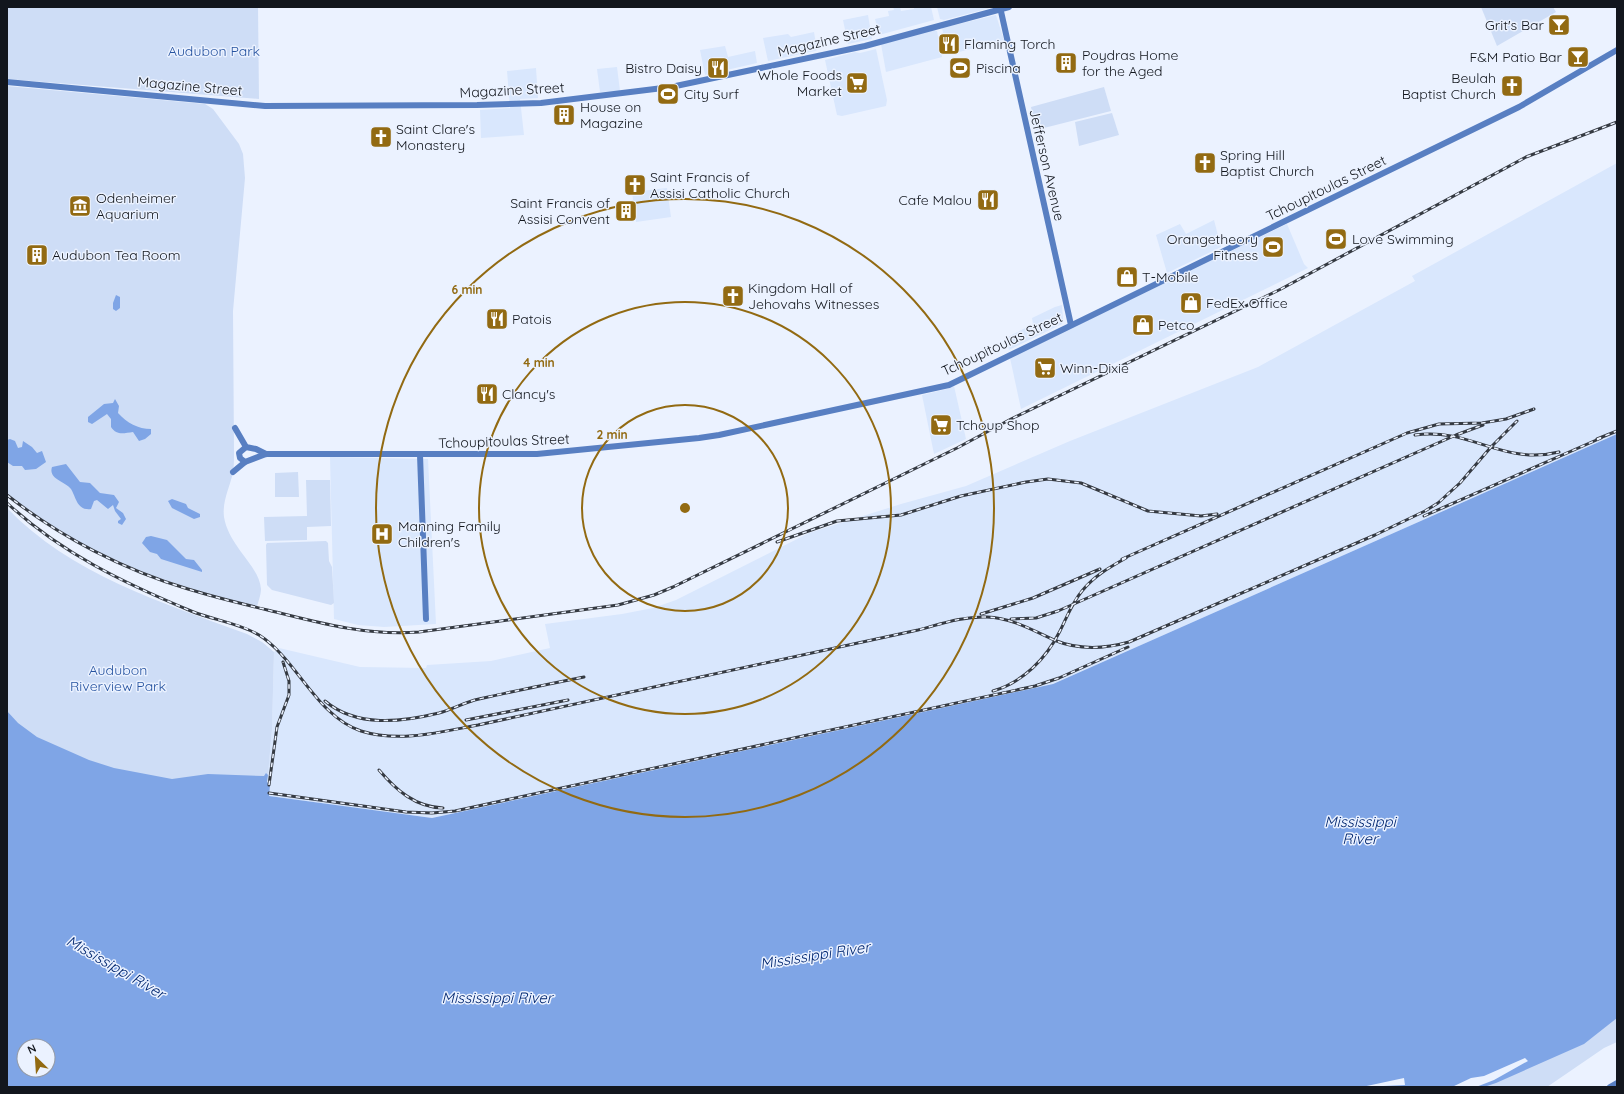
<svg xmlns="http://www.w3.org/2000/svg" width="1624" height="1094" font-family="Quicksand,sans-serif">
  <rect width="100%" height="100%" fill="#ebf2ff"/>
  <g fill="#d9e7fd">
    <path d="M893 7H900L901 11 914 9V7H931L934 20 879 35 875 19 889 16 888 11 894 10Z"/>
    <path d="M937 7H994L944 20 940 19Z"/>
    <path d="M868 15 872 39 848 44 843 20Z"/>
    <path d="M996 15 1004 40 948 55 942 28Z"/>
    <path d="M933 30 937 31 942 57 886 72 881 44Z"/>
    <path d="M814 32 817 50 815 51 768 61 763 38 788 34 791 37Z"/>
    <path d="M725 46 728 57 755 51 757 63 705 75 700 50Z"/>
    <path d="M876 49 887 100 886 106 842 116 837 115 825 60 855 52 860 53Z"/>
    <path d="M617 67 620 91 600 92 597 69Z"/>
    <path d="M536 68 538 98 520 99 524 135 481 138 480 110 510 108 507 71Z"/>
    <path d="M1617 163V434L1053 684 432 818 268 796 270 785 267 783 272 729 274 652 279 648 360 667 426 668 427 665 491 661 550 648 545 624 622 614 653 608 676 600 809 533 901 504 966 486 1070 441 1258 367 1415 281 1412 276Z"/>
    <path d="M667 188 671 217 636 222 632 192Z"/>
    <path d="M1214 220 1221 247 1167 273 1156 235 1180 224 1186 234Z"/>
    <path d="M1287 224 1304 264 1308 268 1021 409 1010 358Z"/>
    <path d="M1062 305 1063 320 1062 324 1009 350 1006 338 1033 324 1032 318 1055 307Z"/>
    <path d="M954 386 966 439 934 454 922 395 947 389Z"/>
    <path d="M330 457 428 459 436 624 384 627 358 625 334 619Z"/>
  </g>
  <g fill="#ceddf6">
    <path d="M7 7H258L259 99 7 79Z"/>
    <path d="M1481 7H1553L1556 12 1497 46Z"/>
    <path d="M7 86 205 104 213 109 239 144 243 154 245 178 233 311 234 453C234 459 234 466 233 472 230 487 222 501 224 517 229 547 259 565 261 589 261 595 258 602 257 607 167 585 80 554 7 495Z"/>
    <path d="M1104 87 1111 111 1036 130 1031 107Z"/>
    <path d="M1112 113 1119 135 1079 146 1075 122Z"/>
    <path d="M298 472 299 497H275V473Z"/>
    <path d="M306 480H330L331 526 307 527V540L265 541 264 517 307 516Z"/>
    <path d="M7 508C70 574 163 603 247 634L262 642 274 652 272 729 268 775 245 787 43 770 7 711Z"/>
    <path d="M326 541 328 543 329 561 332 567 334 603 331 605 272 590 267 585 266 545 267 543Z"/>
    <path d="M1617 1011V1042L1604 1048 1547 1087H1455Z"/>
  </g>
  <g fill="#7fa5e6" fill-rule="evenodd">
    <path d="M116 295 120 297V308L116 311 113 309V303Z"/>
    <path d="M115 399 119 406 118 413C127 423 138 429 151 429V434L145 439 139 441 133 432C124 433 117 436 111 427V419L107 414 92 424 88 422V417L104 404 113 403Z"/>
    <path d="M1617 434V1018L1584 1044 1496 1083 1484 1087H7V711L18 723 37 737 89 760 114 768 172 779 208 774 264 776 266 773 268 775 267 782 270 785 269 796 432 818 1053 684ZM24 1046H48V1070H24Z"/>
    <path d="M10 439 15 441 18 448 22 447 23 441 32 447 37 453 42 451 46 462 36 469 25 470 22 466H13L7 462V440Z"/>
    <path d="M66 464 80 482 90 483 100 493 114 495 119 502 116 508 123 513 126 519 122 525 118 523V521L121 519 115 511 113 505 108 509 97 500 94 501 91 509C77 511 76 497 71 489 65 481 48 479 52 467Z"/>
    <path d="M172 499 186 504 188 508 200 514V517L194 519 172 508 168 501Z"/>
    <path d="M151 536 167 540 186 559 194 560 202 570V572L161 559 157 554 150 552 142 543 146 537Z"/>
  </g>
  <g fill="#ebf2ff">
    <path d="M1525 1058 1528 1061 1494 1080 1476 1087H1452L1471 1078 1484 1076Z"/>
    <path d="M1404 1078 1405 1085 1362 1087Z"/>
  </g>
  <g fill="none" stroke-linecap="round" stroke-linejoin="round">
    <g stroke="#587fc2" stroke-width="6">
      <path d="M1000 7 1071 325"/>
      <path d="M7 82 265 106 477 105 541 103 671 87 865 46 1009 7"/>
      <path d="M235 428 246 447 256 449 266 454"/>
      <path d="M420 455 426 619"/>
      <path d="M245 462 240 458 239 453 246 447"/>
      <path d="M233 472 245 462 266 454H537L699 438 719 435 949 385 1519 107 1617 50"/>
      <path d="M1610 1087 1617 1083"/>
    </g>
    <g stroke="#353a42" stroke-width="3">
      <g id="rail">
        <path d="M1415 435C1470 427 1503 466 1559 452"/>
        <path d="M1597 439 1617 431"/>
        <path d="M7 495C60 537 124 570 188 589 217 598 247 605 276 612 323 624 370 636 419 632L618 605 654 595 673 587 957 448 1011 419 1281 289 1526 157 1617 122"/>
        <path d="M7 503C61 553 124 583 191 611 213 620 239 623 259 635 297 659 316 716 361 731 399 743 441 732 478 725L918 630C941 624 963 616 987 617 1012 618 1032 630 1054 640 1078 650 1104 649 1129 642L1375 535 1425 511 1438 503 1460 483 1491 447 1517 421"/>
        <path d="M1424 516 1601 438"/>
        <path d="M777 542 837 521 901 515 961 496 1026 482 1048 479 1081 483 1148 511 1201 516 1217 514"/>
        <path d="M1122 559 1407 433 1439 424 1482 423 1506 419 1534 409"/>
        <path d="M981 614 1033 598 1100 569"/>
        <path d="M1011 619 1036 618 1058 611 1456 435 1483 425"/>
        <path d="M993 691C1023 682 1046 659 1060 631 1067 617 1072 603 1082 591 1094 576 1110 567 1126 558"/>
        <path d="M325 701C357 728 402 722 439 713 453 709 465 702 479 699 514 691 549 684 584 677"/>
        <path d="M466 720 568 700"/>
        <path d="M379 770C396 790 415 807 443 808"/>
        <path d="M269 785 277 727 289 695V681L283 662"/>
        <path d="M269 793 406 812 432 813 455 811 1035 686 1059 678 1128 647"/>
      </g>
    </g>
    <use href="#rail" stroke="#ebf2ff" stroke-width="1.5" stroke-dasharray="4.5" stroke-linecap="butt"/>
  </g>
  <g fill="none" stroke="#926a12" stroke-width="2">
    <circle cx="685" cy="508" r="103"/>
    <circle cx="685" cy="508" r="206"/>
    <circle cx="685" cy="508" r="309"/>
  </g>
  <defs>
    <g id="bar-square" transform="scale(1.15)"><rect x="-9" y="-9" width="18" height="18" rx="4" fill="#926a12" stroke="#ebf2ff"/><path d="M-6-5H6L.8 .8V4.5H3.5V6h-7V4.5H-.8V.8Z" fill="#fff"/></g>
    <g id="restaurant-square" transform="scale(1.15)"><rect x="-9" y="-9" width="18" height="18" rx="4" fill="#926a12" stroke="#ebf2ff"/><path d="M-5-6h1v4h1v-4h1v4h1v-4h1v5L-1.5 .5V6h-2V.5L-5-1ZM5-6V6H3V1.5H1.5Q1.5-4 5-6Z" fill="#fff"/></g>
    <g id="building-square" transform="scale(1.15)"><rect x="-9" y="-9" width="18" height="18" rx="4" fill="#926a12" stroke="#ebf2ff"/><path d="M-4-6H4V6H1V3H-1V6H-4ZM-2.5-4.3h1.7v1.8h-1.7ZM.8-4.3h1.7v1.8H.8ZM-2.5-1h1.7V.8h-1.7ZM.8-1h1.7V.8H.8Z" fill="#fff"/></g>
    <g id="stadium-square" transform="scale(1.15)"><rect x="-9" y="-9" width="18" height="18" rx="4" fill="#926a12" stroke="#ebf2ff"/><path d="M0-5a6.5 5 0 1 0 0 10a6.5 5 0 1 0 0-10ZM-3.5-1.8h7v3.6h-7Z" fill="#fff"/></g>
    <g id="supermarket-square" transform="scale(1.15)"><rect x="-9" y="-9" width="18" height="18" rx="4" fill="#926a12" stroke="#ebf2ff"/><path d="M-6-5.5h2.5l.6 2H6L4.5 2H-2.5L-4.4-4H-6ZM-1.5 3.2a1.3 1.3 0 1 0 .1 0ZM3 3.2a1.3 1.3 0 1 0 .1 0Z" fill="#fff"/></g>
    <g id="church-square" transform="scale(1.15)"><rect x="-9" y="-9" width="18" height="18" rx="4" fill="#926a12" stroke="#ebf2ff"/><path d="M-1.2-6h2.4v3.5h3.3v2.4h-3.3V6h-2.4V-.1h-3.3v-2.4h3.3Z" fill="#fff"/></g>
    <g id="museum-square" transform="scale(1.15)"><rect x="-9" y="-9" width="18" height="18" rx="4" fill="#926a12" stroke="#ebf2ff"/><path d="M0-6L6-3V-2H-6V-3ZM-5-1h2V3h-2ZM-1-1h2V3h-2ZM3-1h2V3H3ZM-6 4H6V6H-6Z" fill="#fff"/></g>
    <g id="shop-square" transform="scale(1.15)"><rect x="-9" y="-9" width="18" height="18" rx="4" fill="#926a12" stroke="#ebf2ff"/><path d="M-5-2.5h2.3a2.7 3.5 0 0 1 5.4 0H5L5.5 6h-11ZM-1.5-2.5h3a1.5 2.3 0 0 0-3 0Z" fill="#fff"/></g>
    <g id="hospital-square" transform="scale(1.15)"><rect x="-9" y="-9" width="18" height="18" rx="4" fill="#926a12" stroke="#ebf2ff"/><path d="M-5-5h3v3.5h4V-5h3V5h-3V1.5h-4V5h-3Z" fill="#fff"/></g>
  </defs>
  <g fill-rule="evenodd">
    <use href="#bar-square" x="1559" y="25"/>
    <use href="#restaurant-square" x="949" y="44"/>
    <use href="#bar-square" x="1578" y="57"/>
    <use href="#building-square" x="1066" y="63"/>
    <use href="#restaurant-square" x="718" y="68"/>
    <use href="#stadium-square" x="960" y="68"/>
    <use href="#supermarket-square" x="857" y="83"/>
    <use href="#church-square" x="1512" y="86"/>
    <use href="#stadium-square" x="668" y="94"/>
    <use href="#building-square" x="564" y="115"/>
    <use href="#church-square" x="381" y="137"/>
    <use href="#church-square" x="1205" y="163"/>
    <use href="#church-square" x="635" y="185"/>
    <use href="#restaurant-square" x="988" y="200"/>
    <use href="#museum-square" x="80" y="206"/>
    <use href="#building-square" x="626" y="211"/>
    <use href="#stadium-square" x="1336" y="239"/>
    <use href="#stadium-square" x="1273" y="247"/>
    <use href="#building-square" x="37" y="255"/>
    <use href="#shop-square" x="1127" y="277"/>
    <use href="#church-square" x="733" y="296"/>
    <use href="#shop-square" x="1191" y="303"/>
    <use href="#restaurant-square" x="497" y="319"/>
    <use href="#shop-square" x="1143" y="325"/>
    <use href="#supermarket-square" x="1045" y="368"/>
    <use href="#restaurant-square" x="487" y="394"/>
    <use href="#supermarket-square" x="941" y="425"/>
    <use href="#hospital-square" x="382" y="534"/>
  </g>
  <g text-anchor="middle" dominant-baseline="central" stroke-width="3" stroke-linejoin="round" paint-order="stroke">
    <g font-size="14" fill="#12161d" stroke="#ebf2ff" text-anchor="start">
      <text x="1544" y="25" text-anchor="end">Grit's Bar</text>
      <text x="964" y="44">Flaming Torch</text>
      <text x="1082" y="55">Poydras Home<tspan x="1082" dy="16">for the Aged</tspan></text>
      <text x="1562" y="57" text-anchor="end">F&amp;M Patio Bar</text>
      <text x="702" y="68" text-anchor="end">Bistro Daisy</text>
      <text x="976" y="68">Piscina</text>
      <text x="842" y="75" text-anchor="end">Whole Foods<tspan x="842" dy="16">Market</tspan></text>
      <text x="1496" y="78" text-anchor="end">Beulah<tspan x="1496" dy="16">Baptist Church</tspan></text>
      <text x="684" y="94">City Surf</text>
      <text x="580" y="107">House on<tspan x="580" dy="16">Magazine</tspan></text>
      <text x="396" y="129">Saint Clare's<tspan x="396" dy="16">Monastery</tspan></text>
      <text x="1220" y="155">Spring Hill<tspan x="1220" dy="16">Baptist Church</tspan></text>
      <text x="650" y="177">Saint Francis of<tspan x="650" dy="16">Assisi Catholic Church</tspan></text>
      <text x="96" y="198">Odenheimer<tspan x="96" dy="16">Aquarium</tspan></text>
      <text x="972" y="200" text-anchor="end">Cafe Malou</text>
      <text x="610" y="203" text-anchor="end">Saint Francis of<tspan x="610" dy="16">Assisi Convent</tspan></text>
      <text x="1258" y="239" text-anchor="end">Orangetheory<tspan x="1258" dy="16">Fitness</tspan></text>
      <text x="1352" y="239">Love Swimming</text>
      <text x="52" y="255">Audubon Tea Room</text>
      <text x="1142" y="277">T-Mobile</text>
      <text x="748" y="288">Kingdom Hall of<tspan x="748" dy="16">Jehovahs Witnesses</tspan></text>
      <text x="1206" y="303">FedEx Office</text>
      <text x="512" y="319">Patois</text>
      <text x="1158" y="325">Petco</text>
      <text x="1060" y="368">Winn-Dixie</text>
      <text x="502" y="394">Clancy's</text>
      <text x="956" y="425">Tchoup Shop</text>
      <text x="398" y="526">Manning Family<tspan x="398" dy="16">Children's</tspan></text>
    </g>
    <g font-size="14" fill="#12161d" stroke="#ebf2ff">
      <text transform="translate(829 40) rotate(-13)">Magazine Street</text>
      <text transform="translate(190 86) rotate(5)">Magazine Street</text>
      <text transform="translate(512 90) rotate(-3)">Magazine Street</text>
      <text transform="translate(1047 165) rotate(77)">Jefferson Avenue</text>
      <text transform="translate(1326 188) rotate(-26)">Tchoupitoulas Street</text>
      <text transform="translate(1002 344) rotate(-25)">Tchoupitoulas Street</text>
      <text transform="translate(504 441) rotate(-2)">Tchoupitoulas Street</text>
    </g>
    <g font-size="14" fill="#2653a0" stroke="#ebf2ff">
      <text x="214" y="51">Audubon Park</text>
      <text x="118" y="670">Audubon<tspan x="118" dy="16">Riverview Park</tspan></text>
    </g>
    <g font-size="15" font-style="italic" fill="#002670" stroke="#ebf2ff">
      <text x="1360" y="821">Mississippi<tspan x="1360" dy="17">River</tspan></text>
      <text transform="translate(815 955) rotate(-9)">Mississippi River</text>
      <text transform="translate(116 967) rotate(30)">Mississippi River</text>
      <text x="497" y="997">Mississippi River</text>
    </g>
  </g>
  <circle cx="685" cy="508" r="6" fill="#926a12" stroke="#ebf2ff" stroke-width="2"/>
  <g font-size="12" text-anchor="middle" font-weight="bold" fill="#926a12" stroke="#ebf2ff" stroke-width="3" stroke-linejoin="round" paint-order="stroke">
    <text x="467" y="294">6 min</text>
    <text x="539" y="367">4 min</text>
    <text x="612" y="439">2 min</text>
  </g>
  <rect width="1624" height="1094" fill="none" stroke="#12161d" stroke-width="16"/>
  <g transform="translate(36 1058) rotate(335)"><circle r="19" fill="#ebf2ff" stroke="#949aa5"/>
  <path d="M0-3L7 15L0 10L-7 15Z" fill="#926a12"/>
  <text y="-6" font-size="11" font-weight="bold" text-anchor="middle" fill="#12161d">N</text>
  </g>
</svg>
